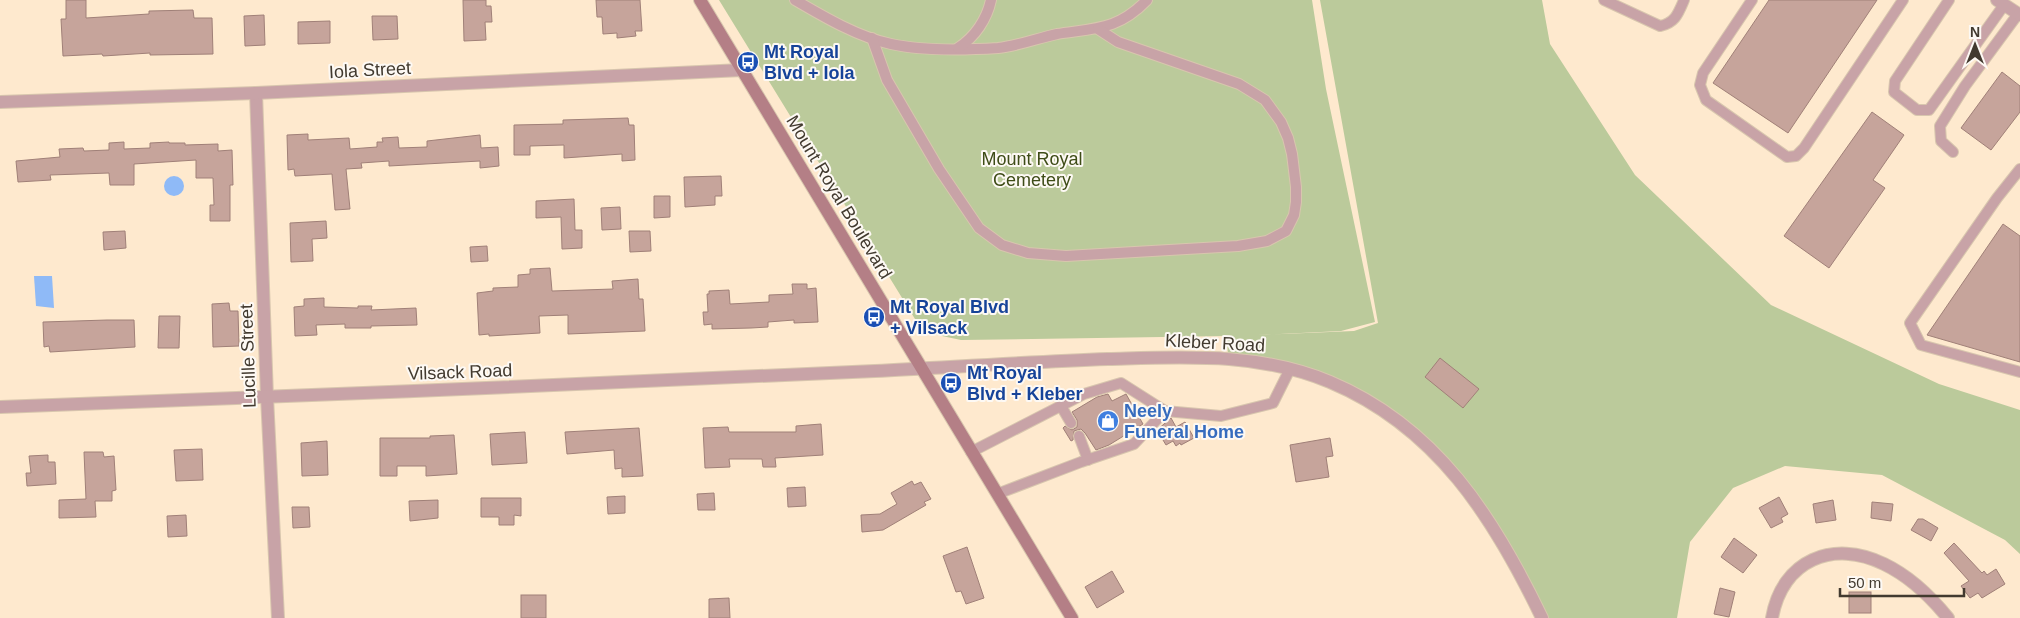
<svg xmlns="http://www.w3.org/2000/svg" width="2020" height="618" font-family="Arial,sans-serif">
  <rect width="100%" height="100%" fill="#fee9ce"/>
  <path fill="#bbca9b" d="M719 0H1312L1326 89 1375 322 1341 331 1257 335 1354 331 1378 323 1320 0H1542L1550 44 1635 175 1771 305 1939 384 2020 410V554L2005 540 1882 475 1785 466 1733 488 1690 542 1677 618H1542L1513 560 1429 447 1331 383 1228 358 1227 336 961 340 923 332Z"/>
  <g fill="#8fbaf7">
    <circle cx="174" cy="186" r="10"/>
    <path d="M34 276H52L54 308 36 306Z"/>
  </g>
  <g fill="#c6a49b" stroke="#a08078">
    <path d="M66 0H86V18L149 14V11L193 10 194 18H212L213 54 150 55V53L103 56 102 54 63 56 61 19H66Z"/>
    <path d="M463 0H486V6H491L492 22H485L486 40 464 41Z"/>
    <path d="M596 0H640L642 31H635L636 36 617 38V33L603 34 602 17H597Z"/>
    <path d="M1769 0H1877L1788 133 1713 83Z"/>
    <path d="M264 15 265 45 245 46 244 16Z"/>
    <path d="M372 16H397L398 39 373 40Z"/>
    <path d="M330 21V43L298 44V22Z"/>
    <path d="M2002 72 2020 86V112L1991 150 1961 128Z"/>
    <path d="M1872 112 1904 135 1873 180 1885 188 1829 268 1784 236Z"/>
    <path d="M628 118 629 125H634L635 160 622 161V154L564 158V145L530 146V155H514V125L563 124V120Z"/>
    <path d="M308 134V140L349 138 350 149 377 147V142H383L382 138 398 137 399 148 427 147V141L480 135 481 148 498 147 499 166 480 168V161L389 166V161L361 163 362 168 346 169 350 209 335 210 332 174 295 176 294 169 288 170 287 135Z"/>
    <path d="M124 142V149L150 148V143L169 142V143H185V145L218 144V151L232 150 233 185H230V221H210V205H214L213 178H196V160L134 164V185H110L109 173 50 175 51 180 18 182 16 161 60 157 59 149 83 148 84 151 109 150V143Z"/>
    <path d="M721 176 722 196H715V205L685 207 684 177Z"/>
    <path d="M654 196H670V217L654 218Z"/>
    <path d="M574 199 575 230H582V248L562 249 561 217 536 218V201Z"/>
    <path d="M620 207 621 229 602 230 601 208Z"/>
    <path d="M326 221 327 238 312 239 313 261 291 262 290 223Z"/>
    <path d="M2003 224 2020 236V362L1927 335Z"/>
    <path d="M125 231 126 248 104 250 103 232Z"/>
    <path d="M629 231H650L651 251 630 252Z"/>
    <path d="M487 246 488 261 471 262 470 247Z"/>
    <path d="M550 268 552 291 613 289 612 281 638 279 639 299H643L645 331 568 334V315L539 316 540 333 489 336V334L479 335 477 293 493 291V288L518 287V275L530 274V269Z"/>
    <path d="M792 284H807V289L816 288 818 322 794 323V320L768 322V327L751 328 712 329V324L704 325 703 312H708L707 294H709V291L729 290 730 304 769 302V295L793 294Z"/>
    <path d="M324 298V307L358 308V306H372L371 310 416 308 417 325 371 326V328H345V324L316 325 317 335 295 336 294 307 304 306V299Z"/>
    <path d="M229 303 230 311H238L239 346 213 347 212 304Z"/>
    <path d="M159 316H180L179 348H158Z"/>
    <path d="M107 320H134L135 347 50 352 49 346 44 347 43 322Z"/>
    <path d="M1440 358 1479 389 1463 408 1425 377Z"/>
    <path d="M1108 394 1112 401 1126 394 1143 424 1109 445 1096 450 1085 433 1081 429 1074 431 1073 440 1071 441 1063 428 1065 426 1072 430 1077 427V420L1072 412 1097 397Z"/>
    <path d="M1171 418 1176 427 1185 422 1194 438 1181 445 1180 443 1176 446 1173 441 1166 445 1157 430Z"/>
    <path d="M821 424 823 455 775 458 776 467H763L762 459H729L730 467 705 468 703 428 728 427 729 432H796V426Z"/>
    <path d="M639 428 643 476 622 477V468L615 469 614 450 567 454 565 432Z"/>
    <path d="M525 432 527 463 492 465 490 434Z"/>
    <path d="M454 435 457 474 426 476V466H397V476H380V438H430V436Z"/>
    <path d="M1330 438 1333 456 1326 457 1329 477 1296 482 1290 445Z"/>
    <path d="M327 441 328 475 302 476 301 443Z"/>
    <path d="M202 449 203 480 176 481 174 450Z"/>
    <path d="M84 452H103L104 457 114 456 116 490 112 491V501H95L96 517 59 518V500L86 499Z"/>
    <path d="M48 455V462H55L56 484 27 486 26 473H31L29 456Z"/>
    <path d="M912 481 914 485 921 482 931 499 924 502 926 505 883 530 862 532 861 515 880 514 897 504 891 493Z"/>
    <path d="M805 487 806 506 788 507 787 488Z"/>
    <path d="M714 493 715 510H698L697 494Z"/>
    <path d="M625 496V513L608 514 607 497Z"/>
    <path d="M1779 497 1788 514 1781 518 1783 522 1771 528 1759 508Z"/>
    <path d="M481 498H521V516L514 515V525H499V517H481Z"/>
    <path d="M438 500V518L410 521 409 501Z"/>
    <path d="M1833 500 1836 520 1816 523 1813 504Z"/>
    <path d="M1872 502 1893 504 1891 521 1871 518Z"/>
    <path d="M292 507H309L310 527 293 528Z"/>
    <path d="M186 515 187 536 168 537 167 516Z"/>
    <path d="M1918 519H1923L1938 528 1931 541 1911 530Z"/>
    <path d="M1734 538 1757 555 1743 573 1721 557Z"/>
    <path d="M1954 543 1982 573 1984 571 1987 575 1996 569 2005 584 1982 598 1978 593 1970 598 1961 586 1969 581 1944 553Z"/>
    <path d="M967 547 984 598 966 604 961 591 956 592 943 556Z"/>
    <path d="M1112 571 1124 592 1097 608 1085 587Z"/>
    <path d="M1720 588 1735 592 1729 617 1714 614Z"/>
    <rect x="1849" y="592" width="22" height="21"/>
    <rect x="521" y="595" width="25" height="23"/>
    <path d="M729 598 730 618H709V599Z"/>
  </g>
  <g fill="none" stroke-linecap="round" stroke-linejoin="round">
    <g stroke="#d8c6ae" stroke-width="12">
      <g id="service">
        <path d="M795 0C824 17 858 37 891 44 923 51 966 50 998 48 1018 46 1038 38 1057 34 1096 28 1118 30 1147 0"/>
        <path d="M1604 0 1660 26C1675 23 1678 14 1684 0"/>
        <path d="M1752 0 1703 73 1700 85 1706 100 1787 157 1796 156 1804 148 1903 0"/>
        <path d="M1949 0 1895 81 1894 92 1917 110H1929L2004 5"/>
        <path d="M872 38 887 80 939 169 979 228 1002 245 1028 253 1066 256 1238 246 1267 241 1286 231 1294 215 1296 202V187L1292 154 1288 138 1281 122 1265 100 1239 84 1118 42 1098 29"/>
        <path d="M958 48C975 37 987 19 991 0"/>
        <path d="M1953 152 1941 141 1940 126 1965 86 2018 14"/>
        <path d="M2020 169 1997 198 1910 323 1921 345 2020 372"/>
        <path d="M1061 406 1071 423"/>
        <path d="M1079 436 1088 460"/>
        <path d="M971 452 1084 394 1121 383 1165 411 1221 416 1273 403 1290 369"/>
        <path d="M997 494 1081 462 1134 444 1165 411"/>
      </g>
    </g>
    <g stroke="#d8c6ae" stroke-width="14">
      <g id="minor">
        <path d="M1997 0 2020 15"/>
        <path d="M256 93 267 397 278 618"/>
        <path d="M0 102 256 93 742 70"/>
        <path d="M1772 618C1782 560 1833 539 1884 564 1909 576 1931 597 1948 618"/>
      </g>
    </g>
    <g stroke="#d8c6ae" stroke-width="14">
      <path id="tertiary" d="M0 407C292 397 583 384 875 371 953 367 1030 362 1108 359 1184 357 1258 352 1330 382 1437 427 1494 518 1542 618"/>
    </g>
    <g stroke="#d8c6ae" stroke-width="14">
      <path id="secondary" d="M700 0 1072 618"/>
    </g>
    <use href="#service" stroke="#c8a3a7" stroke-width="10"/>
    <use href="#minor" stroke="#c8a3a7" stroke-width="12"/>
    <use href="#tertiary" stroke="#c8a3a7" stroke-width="12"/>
    <use href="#secondary" stroke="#b47f86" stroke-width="12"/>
  </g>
  <defs>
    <g id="bus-disc" transform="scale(1.125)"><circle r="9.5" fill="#1a4fb4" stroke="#fdf9f4"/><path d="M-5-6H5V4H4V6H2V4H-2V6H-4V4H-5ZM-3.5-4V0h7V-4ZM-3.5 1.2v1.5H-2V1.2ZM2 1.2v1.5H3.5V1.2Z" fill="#fff"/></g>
    <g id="shop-disc" transform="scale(1.125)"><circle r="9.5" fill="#3f7fe0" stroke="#fdf9f4"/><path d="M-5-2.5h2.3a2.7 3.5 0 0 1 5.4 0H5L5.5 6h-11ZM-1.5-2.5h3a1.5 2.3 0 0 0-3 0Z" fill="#fff"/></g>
  </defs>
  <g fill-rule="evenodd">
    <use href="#bus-disc" x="748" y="62"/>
    <use href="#bus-disc" x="874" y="317"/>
    <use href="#bus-disc" x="951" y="383"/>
    <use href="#shop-disc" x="1108" y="421"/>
  </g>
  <g text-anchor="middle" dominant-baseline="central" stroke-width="4" stroke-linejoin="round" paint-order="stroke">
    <g font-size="18" font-weight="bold" fill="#164399" stroke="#fdf9f4" text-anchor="start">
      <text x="764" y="52">Mt Royal<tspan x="764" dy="21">Blvd + Iola</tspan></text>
      <text x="890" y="307">Mt Royal Blvd<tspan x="890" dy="21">+ Vilsack</tspan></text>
      <text x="967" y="373">Mt Royal<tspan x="967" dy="21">Blvd + Kleber</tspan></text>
    </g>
    <g font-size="18" fill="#423a2f" stroke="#fdf9f4">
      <text transform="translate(370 70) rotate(-3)">Iola Street</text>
      <text transform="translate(839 197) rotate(59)">Mount Royal Boulevard</text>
      <text transform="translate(1215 343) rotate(3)">Kleber Road</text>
      <text transform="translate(248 356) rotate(-92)">Lucille Street</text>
      <text transform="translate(460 372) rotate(-2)">Vilsack Road</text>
    </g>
    <g font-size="18" fill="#3e4c17" stroke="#fdf9f4">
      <text x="1032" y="159">Mount Royal<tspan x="1032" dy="21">Cemetery</tspan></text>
    </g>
    <g font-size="18" font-weight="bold" fill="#366cbe" stroke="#fdf9f4" text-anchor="start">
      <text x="1124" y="411">Neely<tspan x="1124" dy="21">Funeral Home</tspan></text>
    </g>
  </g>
  <g transform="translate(1975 45)" stroke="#fdf9f4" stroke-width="4" paint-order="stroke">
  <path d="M0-4L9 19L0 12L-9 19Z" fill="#423a2f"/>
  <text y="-8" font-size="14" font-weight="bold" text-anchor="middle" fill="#423a2f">N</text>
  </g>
  <path d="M1840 588v8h124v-8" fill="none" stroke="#423a2f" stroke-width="2.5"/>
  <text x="1848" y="588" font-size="15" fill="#423a2f" stroke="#fdf9f4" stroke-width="4" paint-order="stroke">50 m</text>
</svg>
